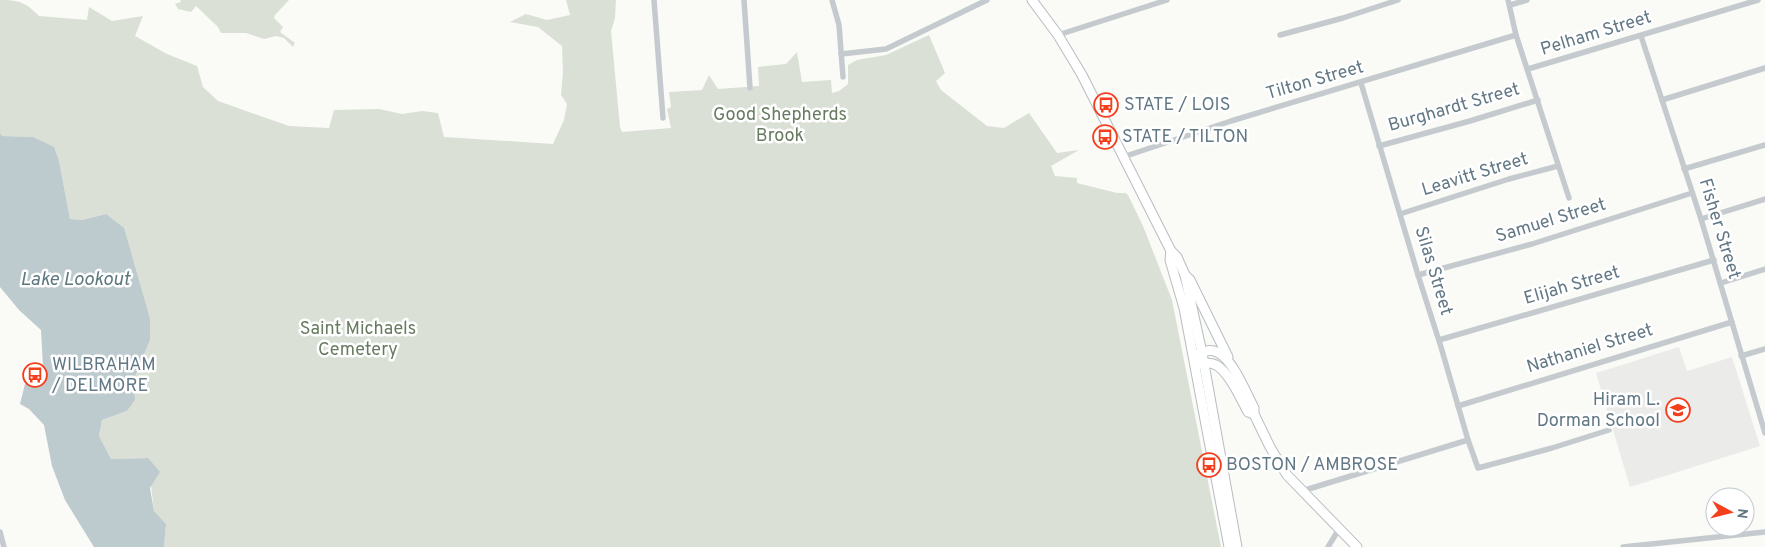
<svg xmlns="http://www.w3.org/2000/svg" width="1765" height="547" font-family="Overpass,sans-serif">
  <rect width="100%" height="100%" fill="#fafaf7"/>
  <path fill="#ebebea" d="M1679 347 1687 371 1732 357 1760 446 1630 487 1596 373Z"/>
  <g fill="#dae0d6">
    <path d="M0 0C19 0 25 2 39 16L87 20 89 7 112 21 143 16 135 36 167 54 197 66 203 87 218 101 289 126 329 128 334 110 379 109 402 114 422 111 438 113 444 137 553 144 564 120 567 104 561 95 563 72 562 46 538 27 510 22 526 14 547 20 570 15 566 0H616L615 18 611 31 620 127 622 132 671 128 667 109 671 107 669 92 702 90 709 75 718 89 759 86 758 67 786 64 797 52 802 82 831 80 832 93 839 91 848 84V65L857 60 886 55 929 35 945 73 936 81 941 90 987 126 1004 128 1029 113 1057 153 1079 150 1051 166 1055 176 1077 178V183L1117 193H1126L1128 195 1143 226 1172 300 1221 547H164L166 524 154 511 148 458 111 459 99 436 102 420 127 411 135 400 134 379 150 340 106 214 82 220 70 219 59 161 33 137 2 136 0 133Z"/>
    <path d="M180 0H289L275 15 274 18 283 27 280 32 295 43 293 47 284 38 276 36 264 39 246 33H221L218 27 196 6 191 12 178 9 175 4 181 2Z"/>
  </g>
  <path fill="#bdcace" d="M0 133 2 136 33 137 54 147 59 161 70 219 82 220 106 214 124 228 150 319V340L134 379 135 400 127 411 102 420 99 436 111 459 148 458 160 472 150 488 154 511 166 524 164 547H94L65 500 52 466 44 425 29 409 20 404 25 384 43 367 41 330 19 310 0 287Z"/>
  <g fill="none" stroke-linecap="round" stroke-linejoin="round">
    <g stroke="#b6bec2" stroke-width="11">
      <g id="secondary">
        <path d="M1185 275 1190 280 1228 357"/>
        <path d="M1195 356C1201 353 1207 349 1214 351 1231 354 1246 393 1254 408V414L1270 447 1287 475 1357 547"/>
        <path d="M1197 364C1203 363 1210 362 1216 365 1229 372 1241 399 1248 412L1254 414"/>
      </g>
    </g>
    <g stroke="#b7bdc1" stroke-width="11">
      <g id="primary">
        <path d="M1032 0 1058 35 1082 75 1171 251 1177 257 1185 275 1202 353 1237 547"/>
        <path d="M1171 251 1170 260 1184 308 1229 547"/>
      </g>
    </g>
    <g stroke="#c4cacd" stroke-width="5.5">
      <path d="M654 0 663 118"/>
      <path d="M744 0 750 88"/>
      <path d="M832 0 839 25 843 77"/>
      <path d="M1508 0 1516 35 1569 198"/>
      <path d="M1510 5 1527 0"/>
      <path d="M1058 35 1167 0"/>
      <path d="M1280 35 1343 18 1398 0"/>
      <path d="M1641 36 1701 219 1765 433"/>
      <path d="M841 54 886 49 987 0"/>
      <path d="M1528 69 1758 0"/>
      <path d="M1361 83 1418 275 1441 347 1468 440 1478 468 1552 448 1609 430"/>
      <path d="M1662 100 1765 68"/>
      <path d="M1379 146 1470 121 1538 100"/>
      <path d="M1123 157 1231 121 1516 35"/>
      <path d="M1684 169 1765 145"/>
      <path d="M1400 214 1509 179 1558 166"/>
      <path d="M1701 219 1765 199"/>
      <path d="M1418 275 1532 244 1692 193"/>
      <path d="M1721 283 1765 269"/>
      <path d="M1439 340 1714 260"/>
      <path d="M1741 356 1765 349"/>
      <path d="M1458 406 1732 322"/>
      <path d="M1302 491 1468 440"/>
      <path d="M0 532 4 547"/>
      <path d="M1328 547 1339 529"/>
      <path d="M1623 547 1765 532"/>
    </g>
    <use href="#secondary" stroke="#fff" stroke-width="9"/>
    <use href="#primary" stroke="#fff" stroke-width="9"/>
  </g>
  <defs>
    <g id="bus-ring" transform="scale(1.25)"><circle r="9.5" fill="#fff" stroke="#f43f1d" stroke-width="1.5"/><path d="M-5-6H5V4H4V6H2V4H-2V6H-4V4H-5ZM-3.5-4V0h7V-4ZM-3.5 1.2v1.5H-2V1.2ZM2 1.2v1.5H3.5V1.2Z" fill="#f43f1d"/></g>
    <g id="school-ring" transform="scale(1.25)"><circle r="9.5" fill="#fff" stroke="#f43f1d" stroke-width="1.5"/><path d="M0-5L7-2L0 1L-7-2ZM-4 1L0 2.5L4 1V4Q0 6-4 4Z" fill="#f43f1d"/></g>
  </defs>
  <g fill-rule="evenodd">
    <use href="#bus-ring" x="1106" y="105"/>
    <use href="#bus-ring" x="1105" y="137"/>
    <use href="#bus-ring" x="35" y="375"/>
    <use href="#school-ring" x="1678" y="410"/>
    <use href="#bus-ring" x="1209" y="465"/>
  </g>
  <g text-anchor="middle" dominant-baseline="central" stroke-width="5" stroke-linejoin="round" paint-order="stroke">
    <g font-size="18" fill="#627885" stroke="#fff">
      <text transform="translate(1596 34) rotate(-17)">Pelham Street</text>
      <text transform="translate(1315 81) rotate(-16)">Tilton Street</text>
      <text transform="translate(1454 108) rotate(-16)">Burghardt Street</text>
      <text transform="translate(1475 175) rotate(-17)">Leavitt Street</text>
      <text transform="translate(1551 221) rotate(-17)">Samuel Street</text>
      <text transform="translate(1719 229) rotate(73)">Fisher Street</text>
      <text transform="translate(1433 271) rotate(73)">Silas Street</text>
      <text transform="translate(1572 286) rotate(-16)">Elijah Street</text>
      <text transform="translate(1590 349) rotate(-17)">Nathaniel Street</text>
    </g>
    <g font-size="18" fill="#627885" stroke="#fff" text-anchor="start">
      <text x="1124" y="105">STATE / LOIS</text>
      <text x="1122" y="137">STATE / TILTON</text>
      <text x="52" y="365">WILBRAHAM<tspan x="52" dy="21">/ DELMORE</tspan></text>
      <text x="1660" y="400" text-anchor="end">Hiram L.<tspan x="1660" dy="21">Dorman School</tspan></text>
      <text x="1226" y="465">BOSTON / AMBROSE</text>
    </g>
    <g font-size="18" fill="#687b61" stroke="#fff">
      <text x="780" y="115">Good Shepherds<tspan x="780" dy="21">Brook</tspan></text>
      <text x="358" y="329">Saint Michaels<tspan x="358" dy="21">Cemetery</tspan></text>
    </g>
    <g font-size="19" font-style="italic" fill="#5d787e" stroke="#fff">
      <text x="75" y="280">Lake Lookout</text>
    </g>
  </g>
  <g transform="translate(1730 512) rotate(97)"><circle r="24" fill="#ffffff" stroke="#c0c9ce"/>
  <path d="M0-4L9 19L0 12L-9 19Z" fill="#f43f1d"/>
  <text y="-8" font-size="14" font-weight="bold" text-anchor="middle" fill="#627885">N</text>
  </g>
</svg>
